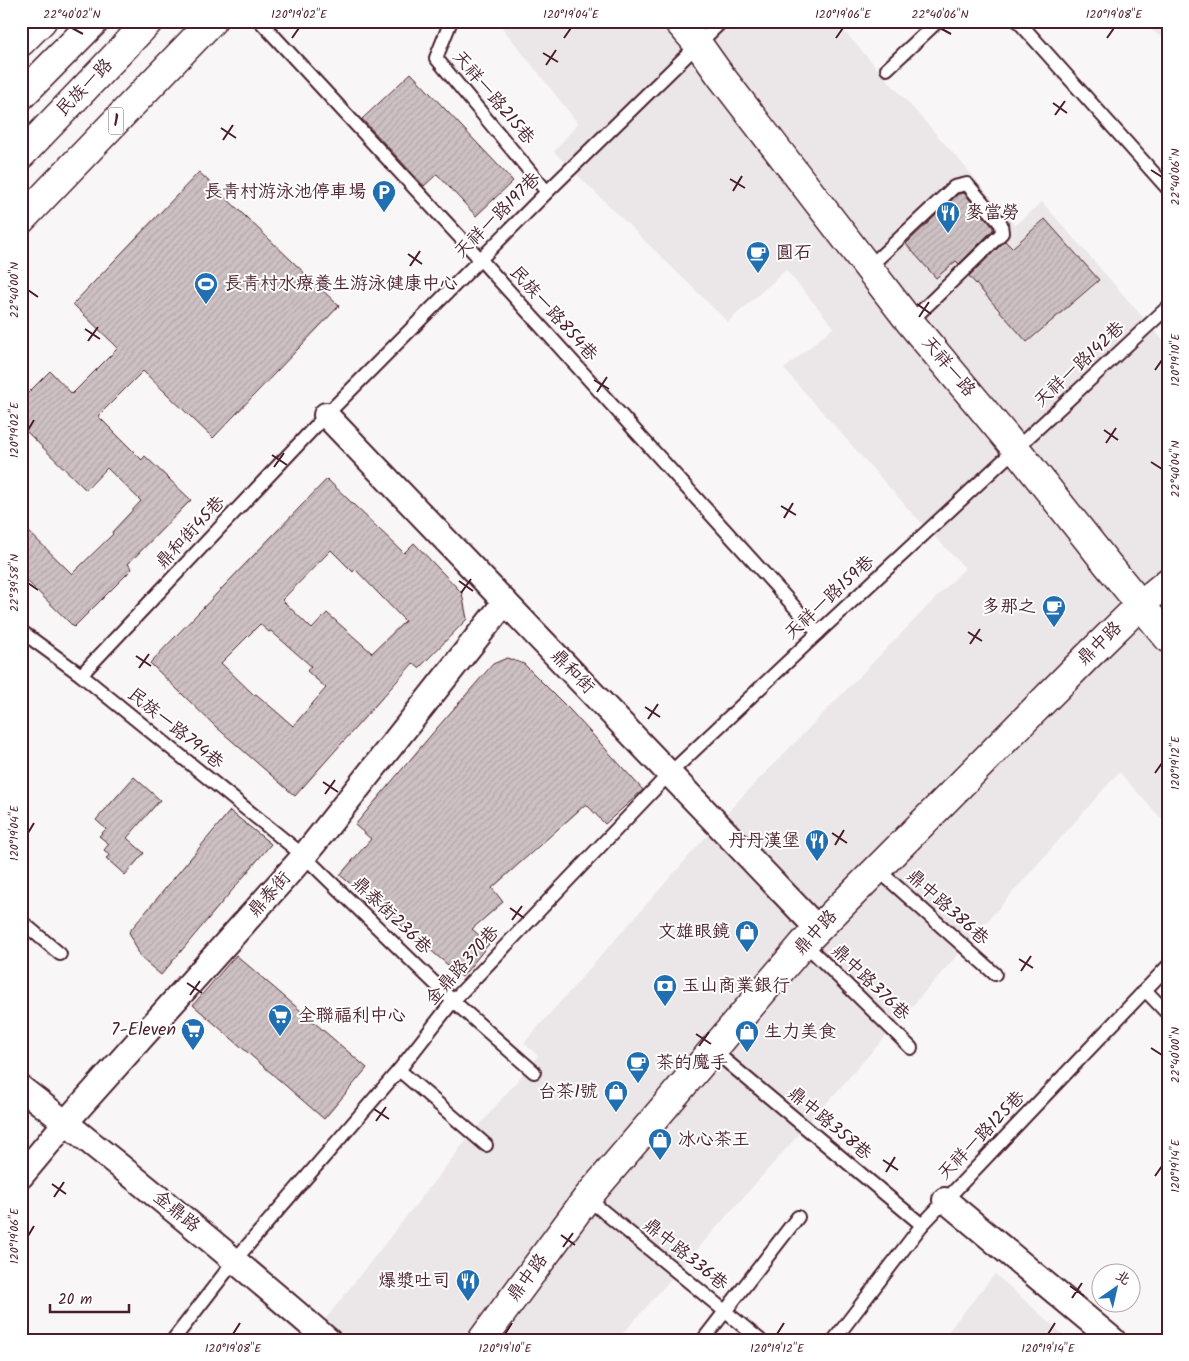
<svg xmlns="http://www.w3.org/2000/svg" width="1189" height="1361" font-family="Kalam,'LXGW WenKai TC',sans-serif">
  <defs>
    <pattern id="building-hatch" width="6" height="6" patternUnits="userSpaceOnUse" patternTransform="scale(1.25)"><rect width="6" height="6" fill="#cdc1c4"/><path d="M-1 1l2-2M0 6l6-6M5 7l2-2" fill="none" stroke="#b2a5a9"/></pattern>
  </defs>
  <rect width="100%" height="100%" fill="#f8f6f7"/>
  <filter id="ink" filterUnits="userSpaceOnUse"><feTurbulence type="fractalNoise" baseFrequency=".02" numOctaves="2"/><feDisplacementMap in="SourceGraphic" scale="10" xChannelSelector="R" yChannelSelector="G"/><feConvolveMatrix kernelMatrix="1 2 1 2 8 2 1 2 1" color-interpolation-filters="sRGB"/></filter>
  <g filter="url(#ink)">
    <g fill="#ebe6e8">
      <path d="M497 21H835L961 162 1015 226 1042 202 1168 346V826L1119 772 617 1340H309L462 1146 538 1056 524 1043 736 803 965 568 913 514 784 369 834 327 786 270 728 322 554 152 578 123Z"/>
      <path d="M1138 21H1168V41Z"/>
      <path d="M995 1274 1069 1340H941Z"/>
    </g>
    <g fill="url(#building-hatch)" stroke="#4a1f2b" fill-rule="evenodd">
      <path d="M411 73 513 181 476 216 437 174 424 186 362 119Z"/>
      <path d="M199 172 339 306 213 438 143 371 98 416 142 460 145 456 191 500 128 564 132 569 74 627 21 575V524L72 574 113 534 112 532 141 501 107 468 86 490 21 426V400L50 371 72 394 118 348 73 304Z"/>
      <path d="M964 193 993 227V230L959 264 956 261 936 278 906 244 958 194Z"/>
      <path d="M1045 219 1099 280 1027 342 969 276 1005 241 1012 248Z"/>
      <path d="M327 479 404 553 414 543 462 593 467 619 419 668 413 663 295 796 215 726 150 663ZM331 550 353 572 355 569 405 621 372 653 327 613 312 629 282 600ZM260 624 269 632 271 631 311 666 307 671 326 688 293 726 256 694 254 695 221 663Z"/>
      <path d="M507 658 524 664 570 710 643 790 605 824 586 804 492 888 503 902 472 929 489 944 462 977 380 907 379 908 340 875 371 839 355 825 437 728 493 664Z"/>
      <path d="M134 777 160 800 127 838 144 853 125 875 106 858 110 855 104 850 109 844 99 836 106 829 96 820Z"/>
      <path d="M230 811 271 844 161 975 141 958 129 932Z"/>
      <path d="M236 955 367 1068 324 1119 193 1005Z"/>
    </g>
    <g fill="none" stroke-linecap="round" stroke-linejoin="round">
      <g stroke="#4a1f2b" stroke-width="16">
        <g id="service">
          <path d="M260 21 480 259 818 633"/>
          <path d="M451 21 436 58 547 192"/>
          <path d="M1018 21 1168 189"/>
          <path d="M887 69 938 21"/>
          <path d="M868 268 954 187 967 184 1001 224 1002 233 910 322"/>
          <path d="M21 631 81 675 304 856 453 1001 534 1072"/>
          <path d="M81 675 326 415 547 192 722 21"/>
          <path d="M877 869 995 974"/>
          <path d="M21 921 60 954"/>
          <path d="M804 943 911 1048"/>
          <path d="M1145 990 1168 1014"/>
          <path d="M713 1050 922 1225"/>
          <path d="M399 1070 486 1145"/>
          <path d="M587 1198 760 1340"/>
          <path d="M173 1340 235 1260 399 1070 453 1001 669 774 818 633 1168 307"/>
          <path d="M703 1340 798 1217"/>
          <path d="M834 1340 922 1225 1168 966"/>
        </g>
      </g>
      <g stroke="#4a1f2b" stroke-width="28">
        <g id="minor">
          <path d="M326 415 818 929"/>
          <path d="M21 1088C126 1169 228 1254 328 1340"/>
          <path d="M21 1176 66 1122 304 856 505 602"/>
          <path d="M945 1200 1113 1340"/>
        </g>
      </g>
      <g stroke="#4a1f2b" stroke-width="31">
        <g id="tertiary">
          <path d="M678 21 698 44 720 75 910 322 1016 449 1108 565 1168 638"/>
          <path d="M482 1340 587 1198 804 943 1086 658 1140 605 1168 582"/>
        </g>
      </g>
      <g stroke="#4a1f2b" stroke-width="31">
        <g id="primary">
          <path d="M21 42 42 21"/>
          <path d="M21 96 95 21"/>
          <path d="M21 155 149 21"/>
          <path d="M21 220 212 21"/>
        </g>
      </g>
      <use href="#service" stroke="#fff" stroke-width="12"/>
      <use href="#minor" stroke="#fff" stroke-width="24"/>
      <use href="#tertiary" stroke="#fff" stroke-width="28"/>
      <use href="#primary" stroke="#fff" stroke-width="28"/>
    </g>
  </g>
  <path fill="none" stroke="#4a1f2b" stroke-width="2" d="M72 28 83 34M940 28 951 34M292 38 299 28M564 38 571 28M836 38 843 28M1107 38 1114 28M543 53 558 62M546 65 556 50M1053 103 1067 113M1055 115 1065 101M221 128 236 138M223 140 233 125M1151 170 1162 177M730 179 745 188M733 191 742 176M408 254 422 264M410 266 420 251M28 290 38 297M917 304 931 314M919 317 929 302M85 329 100 339M88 341 98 327M1155 370 1162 360M594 380 609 389M597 392 607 377M28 430 34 420M1104 430 1118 440M1106 443 1116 428M272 455 287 465M1151 462 1162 469M274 467 284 453M781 506 796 515M784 518 793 503M459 581 473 591M28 583 38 590M461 593 471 579M968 632 982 641M970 644 980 629M136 656 151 666M139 668 149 654M645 707 660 717M648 719 658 704M1155 773 1162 763M323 782 338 792M325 794 335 780M28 833 34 823M832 833 847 843M835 845 844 830M510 908 524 918M512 920 522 906M1019 959 1033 968M1021 971 1031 956M187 983 202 993M190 995 200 981M696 1034 711 1044M699 1046 709 1032M1151 1048 1162 1055M374 1109 389 1119M376 1121 386 1107M883 1160 898 1170M886 1172 895 1157M1155 1176 1162 1166M52 1184 66 1194M54 1197 64 1182M561 1235 575 1245M28 1236 34 1226M563 1247 573 1233M1070 1286 1084 1296M1072 1298 1082 1283M233 1334 240 1323M505 1334 512 1323M777 1334 784 1323M1048 1334 1055 1323"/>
  <defs>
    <g id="parking-pin" transform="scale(1.25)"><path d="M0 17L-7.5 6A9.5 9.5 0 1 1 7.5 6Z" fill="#1f6fb2" stroke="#fff"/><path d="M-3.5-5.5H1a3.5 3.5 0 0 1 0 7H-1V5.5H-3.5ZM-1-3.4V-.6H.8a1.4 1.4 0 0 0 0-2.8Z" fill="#fff"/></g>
    <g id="restaurant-pin" transform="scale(1.25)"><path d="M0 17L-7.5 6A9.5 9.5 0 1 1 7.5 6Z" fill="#1f6fb2" stroke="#fff"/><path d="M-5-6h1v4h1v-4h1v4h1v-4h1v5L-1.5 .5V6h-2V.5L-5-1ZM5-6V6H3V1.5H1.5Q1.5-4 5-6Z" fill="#fff"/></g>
    <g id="cafe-pin" transform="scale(1.25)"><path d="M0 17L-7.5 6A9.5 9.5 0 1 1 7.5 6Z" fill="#1f6fb2" stroke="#fff"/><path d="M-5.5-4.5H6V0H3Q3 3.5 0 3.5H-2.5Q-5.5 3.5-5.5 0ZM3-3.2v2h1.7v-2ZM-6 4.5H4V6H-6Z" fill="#fff"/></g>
    <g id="stadium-pin" transform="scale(1.25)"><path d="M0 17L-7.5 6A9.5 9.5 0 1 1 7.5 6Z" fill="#1f6fb2" stroke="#fff"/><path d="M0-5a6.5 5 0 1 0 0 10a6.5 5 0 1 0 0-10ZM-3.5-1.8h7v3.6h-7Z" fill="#fff"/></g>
    <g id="shop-pin" transform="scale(1.25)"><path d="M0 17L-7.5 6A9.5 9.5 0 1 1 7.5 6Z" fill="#1f6fb2" stroke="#fff"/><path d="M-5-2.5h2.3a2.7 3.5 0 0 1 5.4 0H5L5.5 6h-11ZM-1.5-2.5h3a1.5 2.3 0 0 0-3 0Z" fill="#fff"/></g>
    <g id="bank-pin" transform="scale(1.25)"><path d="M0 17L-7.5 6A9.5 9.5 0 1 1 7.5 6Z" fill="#1f6fb2" stroke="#fff"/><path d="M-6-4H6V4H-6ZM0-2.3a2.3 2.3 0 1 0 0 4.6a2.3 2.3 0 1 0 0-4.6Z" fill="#fff"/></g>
    <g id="supermarket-pin" transform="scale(1.25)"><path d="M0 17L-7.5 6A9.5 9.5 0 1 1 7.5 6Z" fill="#1f6fb2" stroke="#fff"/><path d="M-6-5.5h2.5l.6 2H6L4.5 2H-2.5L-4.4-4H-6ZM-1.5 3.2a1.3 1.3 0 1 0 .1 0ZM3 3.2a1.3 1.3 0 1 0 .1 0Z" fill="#fff"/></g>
  </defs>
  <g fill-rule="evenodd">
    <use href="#parking-pin" x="384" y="192"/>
    <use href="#restaurant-pin" x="948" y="213"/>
    <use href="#cafe-pin" x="758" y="253"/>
    <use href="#stadium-pin" x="206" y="284"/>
    <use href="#cafe-pin" x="1054" y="607"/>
    <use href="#restaurant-pin" x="817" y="841"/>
    <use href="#shop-pin" x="747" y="932"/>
    <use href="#bank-pin" x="665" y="986"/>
    <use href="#supermarket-pin" x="280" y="1016"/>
    <use href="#supermarket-pin" x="193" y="1030"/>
    <use href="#shop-pin" x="747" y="1032"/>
    <use href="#cafe-pin" x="638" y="1063"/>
    <use href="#shop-pin" x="616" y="1092"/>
    <use href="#shop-pin" x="660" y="1140"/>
    <use href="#restaurant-pin" x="468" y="1281"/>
  </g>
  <g text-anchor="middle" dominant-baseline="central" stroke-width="4" stroke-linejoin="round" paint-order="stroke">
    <rect fill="#fff" stroke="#80626b" stroke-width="1" x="108.5" y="107.5" width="15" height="27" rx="4"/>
    <g font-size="16" font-weight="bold" fill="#4a1f2b">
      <text x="116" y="121">1</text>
    </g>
    <g font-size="18" fill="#4a1f2b" stroke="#fff">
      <text transform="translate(85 88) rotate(-46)">民族一路</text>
      <text transform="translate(493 98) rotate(50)">天祥一路215巷</text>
      <text transform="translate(498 216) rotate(-45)">天祥一路197巷</text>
      <text transform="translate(553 314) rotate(48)">民族一路854巷</text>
      <text transform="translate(1080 365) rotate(-43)">天祥一路142巷</text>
      <text transform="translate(948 367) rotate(50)">天祥一路</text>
      <text transform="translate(191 533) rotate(-47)">鼎和街45巷</text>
      <text transform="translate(830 598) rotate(-43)">天祥一路159巷</text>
      <text transform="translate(1100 644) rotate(-44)">鼎中路</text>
      <text transform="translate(572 672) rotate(46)">鼎和街</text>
      <text transform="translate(175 729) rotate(39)">民族一路794巷</text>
      <text transform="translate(270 895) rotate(-48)">鼎泰街</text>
      <text transform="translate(947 908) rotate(42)">鼎中路386巷</text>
      <text transform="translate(391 916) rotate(44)">鼎泰街236巷</text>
      <text transform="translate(816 933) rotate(-47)">鼎中路</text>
      <text transform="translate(463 966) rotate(-48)">金鼎路370巷</text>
      <text transform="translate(870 983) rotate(44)">鼎中路376巷</text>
      <text transform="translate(829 1124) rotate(40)">鼎中路358巷</text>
      <text transform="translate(982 1136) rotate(-46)">天祥一路125巷</text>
      <text transform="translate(176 1212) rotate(39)">金鼎路</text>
      <text transform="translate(685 1255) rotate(39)">鼎中路336巷</text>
      <text transform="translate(528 1278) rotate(-53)">鼎中路</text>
    </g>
    <g font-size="18" fill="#4a1f2b" stroke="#fff" text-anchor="start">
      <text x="366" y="192" text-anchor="end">長青村游泳池停車場</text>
      <text x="966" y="213">麥當勞</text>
      <text x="776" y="253">圓石</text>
      <text x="224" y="284">長青村水療養生游泳健康中心</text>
      <text x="1036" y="607" text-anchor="end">多那之</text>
      <text x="800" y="841" text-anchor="end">丹丹漢堡</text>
      <text x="730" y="932" text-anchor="end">文雄眼鏡</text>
      <text x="682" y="986">玉山商業銀行</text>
      <text x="298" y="1016">全聯福利中心</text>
      <text x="176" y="1030" text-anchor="end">7-Eleven</text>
      <text x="764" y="1032">生力美食</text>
      <text x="656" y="1063">茶的魔手</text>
      <text x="598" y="1092" text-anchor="end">台茶1號</text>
      <text x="678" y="1140">冰心茶王</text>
      <text x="450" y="1281" text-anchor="end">爆漿吐司</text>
    </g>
  </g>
  <rect width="1189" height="1361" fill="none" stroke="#fff" stroke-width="55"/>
  <g transform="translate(1116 1288) rotate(34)"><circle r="24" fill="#ffffff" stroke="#b7a5aa"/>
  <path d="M0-4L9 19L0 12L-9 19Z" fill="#1f6fb2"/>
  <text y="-8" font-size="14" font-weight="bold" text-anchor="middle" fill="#4a1f2b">北</text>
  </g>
  <path d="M50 1304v8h79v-8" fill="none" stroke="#4a1f2b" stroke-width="2.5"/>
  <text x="58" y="1304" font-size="15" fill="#4a1f2b" stroke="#ffffff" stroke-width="4" paint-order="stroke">20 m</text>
  <rect x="28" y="28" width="1134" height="1306" fill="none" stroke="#4a1f2b" stroke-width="2"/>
  <g font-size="12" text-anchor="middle" fill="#4a1f2b">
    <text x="72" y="18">22°40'02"N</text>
    <text x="299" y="18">120°19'02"E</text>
    <text x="571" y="18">120°19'04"E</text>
    <text x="843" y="18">120°19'06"E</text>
    <text x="940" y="18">22°40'06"N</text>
    <text x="1114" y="18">120°19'08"E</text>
    <text transform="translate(1175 177) rotate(-90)" y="4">22°40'06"N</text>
    <text transform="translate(14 290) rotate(-90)" y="4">22°40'00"N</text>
    <text transform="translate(1175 360) rotate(-90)" y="4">120°19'10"E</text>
    <text transform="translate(14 430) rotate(-90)" y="4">120°19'02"E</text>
    <text transform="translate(1175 469) rotate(-90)" y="4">22°40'04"N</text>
    <text transform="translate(14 583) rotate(-90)" y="4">22°39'58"N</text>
    <text transform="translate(1175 763) rotate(-90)" y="4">120°19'12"E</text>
    <text transform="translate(14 833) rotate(-90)" y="4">120°19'04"E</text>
    <text transform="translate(1175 1055) rotate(-90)" y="4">22°40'00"N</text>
    <text transform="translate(1175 1166) rotate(-90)" y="4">120°19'14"E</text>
    <text transform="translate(14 1236) rotate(-90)" y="4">120°19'06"E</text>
    <text x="233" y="1352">120°19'08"E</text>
    <text x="505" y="1352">120°19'10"E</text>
    <text x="777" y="1352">120°19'12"E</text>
    <text x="1048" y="1352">120°19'14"E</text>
  </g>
</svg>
